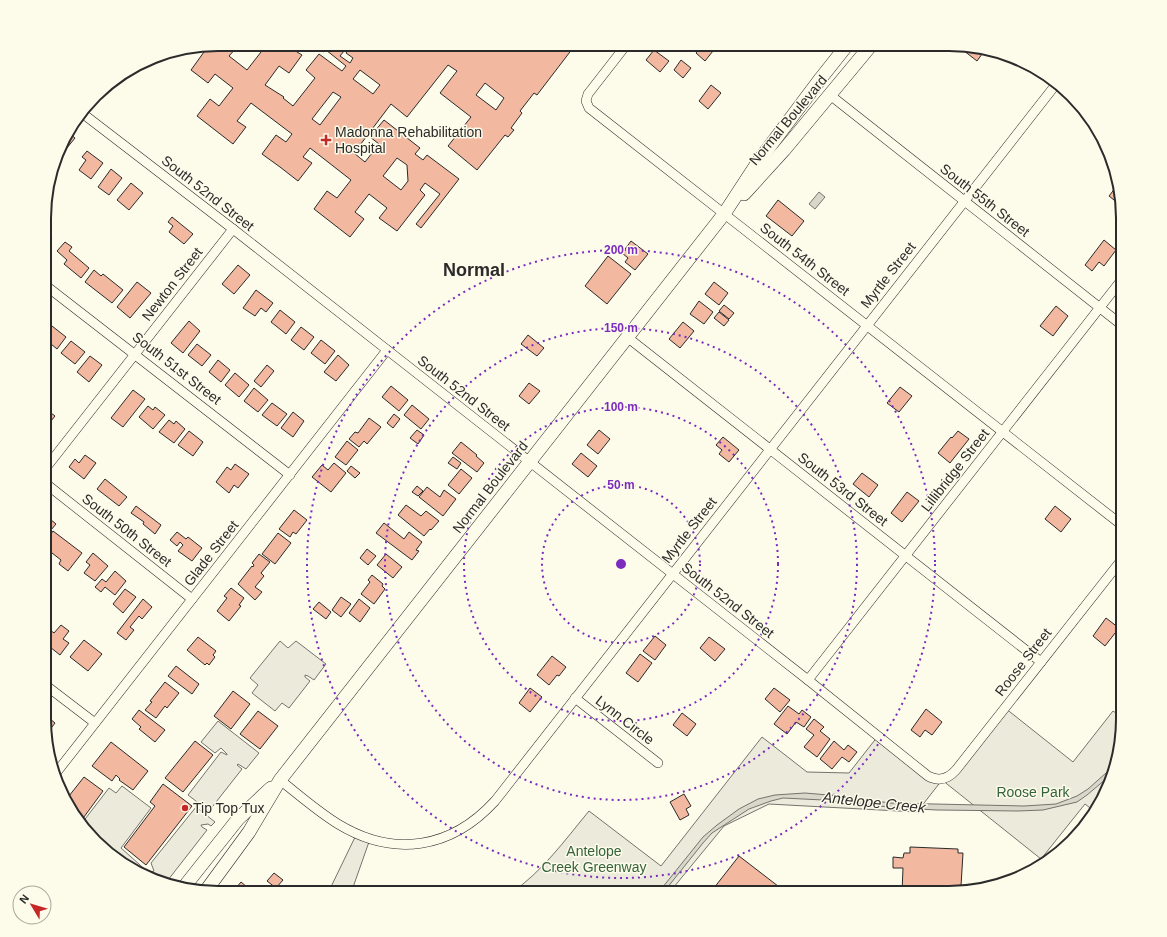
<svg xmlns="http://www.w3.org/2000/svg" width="1167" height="937" font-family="Helvetica,sans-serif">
  <rect width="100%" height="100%" fill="#fdfbea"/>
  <g fill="#ecebdb" stroke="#74746e">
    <path d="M1005 708 1073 762 1113 711 1123 718V731L1110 786 1094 811 1085 804 1041 859 942 780 917 812 769 804 724 826 669 893H511C542 872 565 840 589 811L661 866 762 737 807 772 849 773 878 736 928 776 942 780Z"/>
    <path d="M357 833 370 839 351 893H328Z"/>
  </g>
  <g fill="#eceadb" stroke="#74746e">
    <path d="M280 641 288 648 296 641 326 664 314 680 308 676 305 675V677L310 681 289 708 282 703 275 711 252 693 258 685 250 678Z"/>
    <path d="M218 721 259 753 246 769 238 764 237 765 242 769 209 811 188 795 221 752 227 755V754L221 748 215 753 201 742Z"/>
    <path d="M122 786 151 808 121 848 149 873 154 871 151 863 196 807 215 822 211 826 208 824 201 825 202 827 207 830 168 880 159 878 155 881 151 880 103 850 82 823 109 788 116 793Z"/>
  </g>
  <g fill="#d8d7c9" stroke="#74746e">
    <path d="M819 192 825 197 815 209 809 204Z"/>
    <path d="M1115 765 1113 773 1087 795 1077 802 1043 810 1018 811 937 810 898 808 823 800 783 798 771 801 749 809 712 833 703 843 663 893H658L703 837 717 825 739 809 758 799 775 795 805 793 840 796 890 803 1024 806 1056 804 1077 796 1088 789Z"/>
  </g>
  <g fill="#f2b8a0" stroke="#2b2b2b" fill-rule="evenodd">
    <path d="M218 44H233L237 47 229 56 247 70 261 52 252 45 253 44H288L289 47 302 55 289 73 279 66 265 85 284 97 283 98 293 106 315 78 306 70 319 54 342 71 346 66 326 50 324 52 316 46 318 44H340L338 46 344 51 340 56 350 63 353 58 346 53 353 44H576L537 95 534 93 520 111 522 113 511 128 514 130 508 137 505 135 477 170 448 146 471 117 440 93 457 71 448 65 407 117 391 104 354 153 365 162 379 144 370 137 384 120 420 148 415 154 423 160 427 155 459 179 421 228 416 224 440 194 425 183 420 190 425 195 397 231 379 218 387 208 369 194 355 212 364 219 350 237 314 209 327 191 337 198 351 180 310 148 303 157 312 163 298 181 280 167 262 154 276 135 286 142 292 134 251 103 237 121 246 127 233 144 197 116 210 99 219 106 233 88 215 74 208 83 191 70 209 45ZM360 70 380 85 373 94 353 79ZM485 83 504 98 496 110 476 95ZM333 92 341 97 320 125 312 119ZM397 158 407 165 408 181 401 190 383 176Z"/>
    <path d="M703 44 713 51 705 61 696 53Z"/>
    <path d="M961 45 985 50 977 61 959 47Z"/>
    <path d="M654 50 669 61 660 72 646 60Z"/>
    <path d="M681 60 691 68 683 78 674 70Z"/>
    <path d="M711 85 721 93 708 109 699 101Z"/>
    <path d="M67 132 75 138 62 154 60 152Z"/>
    <path d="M87 151 103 163 91 179 79 170 86 160 82 157Z"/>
    <path d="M111 169 122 178 109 195 98 187Z"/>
    <path d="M131 183 143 193 129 210 117 200Z"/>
    <path d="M1116 187 1119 203V204L1109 196Z"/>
    <path d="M778 200 804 221 792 236 766 216Z"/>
    <path d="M172 217 193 234 184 244 169 232 173 226 168 222Z"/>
    <path d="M45 233 52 238 45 246Z"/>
    <path d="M1104 240 1116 250 1104 266 1099 262 1092 271 1085 265Z"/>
    <path d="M631 241 648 254 635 270 625 262 628 258 622 253Z"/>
    <path d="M65 242 72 247 69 251 89 268 81 278 64 264 67 260 57 251Z"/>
    <path d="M608 256 631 274 607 304 585 286Z"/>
    <path d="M238 265 250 275 234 294 222 284Z"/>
    <path d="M94 270 101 276 103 274 123 290 112 303 85 282Z"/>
    <path d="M137 282 151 293 130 318 117 307Z"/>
    <path d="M714 282 728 293 719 305 705 294Z"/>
    <path d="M256 290 273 303 266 312 261 308 255 316 243 308Z"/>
    <path d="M699 301 713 312 704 324 690 314Z"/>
    <path d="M724 305 734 313 729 319 719 311Z"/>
    <path d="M1056 306 1068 316 1053 336 1040 326Z"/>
    <path d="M280 310 295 322 286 334 271 322Z"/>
    <path d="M719 312 729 320 724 326 714 318Z"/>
    <path d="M189 321 200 331 183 353 171 343Z"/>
    <path d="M683 322 694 331 680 348 669 339Z"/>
    <path d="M52 326 66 337 57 349 45 339V335Z"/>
    <path d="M301 327 314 337 304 350 291 340Z"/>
    <path d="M528 335 544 348 537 356 521 344Z"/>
    <path d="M321 340 335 351 325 364 311 353Z"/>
    <path d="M71 341 85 352 75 364 61 353Z"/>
    <path d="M197 344 211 355 202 366 188 355Z"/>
    <path d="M338 355 349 365 336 381 324 372Z"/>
    <path d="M90 356 102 365 89 382 77 372Z"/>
    <path d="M218 360 230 370 221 382 209 372Z"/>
    <path d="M267 365 274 371 261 387 254 381Z"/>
    <path d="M235 373 249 385 239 397 225 385Z"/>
    <path d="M529 383 540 391 529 404 519 396Z"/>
    <path d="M391 386 408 400 399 411 382 397Z"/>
    <path d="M900 387 912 396 899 412 887 403Z"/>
    <path d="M254 388 268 400 258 412 244 401Z"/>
    <path d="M133 390 145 399 123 427 111 418Z"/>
    <path d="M272 403 287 414 277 426 262 415Z"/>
    <path d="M412 405 429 419 421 429 404 415Z"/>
    <path d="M148 406 153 410 155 407 165 415 153 429 139 417Z"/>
    <path d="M47 410 55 416 47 426 45 424V413Z"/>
    <path d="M293 412 304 421 293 437 281 428Z"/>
    <path d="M394 414 400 419 393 428 387 423Z"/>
    <path d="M369 418 381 427 367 444 364 441 359 447 349 439 355 432 358 433Z"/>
    <path d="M169 420 174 424 176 421 185 429 174 443 159 432Z"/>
    <path d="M417 430 424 435 418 444 410 438Z"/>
    <path d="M599 430 610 439 598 454 587 445Z"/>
    <path d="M189 431 203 442 193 456 178 445Z"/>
    <path d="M958 431 969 439 950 463 938 453 951 437 952 438Z"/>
    <path d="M723 437 739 450 729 462 719 454 722 450 716 445Z"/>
    <path d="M347 441 358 450 346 465 335 457Z"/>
    <path d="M461 442 477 455 476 456 484 463 477 472 452 453Z"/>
    <path d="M581 453 597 466 588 477 572 464Z"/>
    <path d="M85 455 96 463 84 479 69 467 75 459 79 463Z"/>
    <path d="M453 457 461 463 457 469 448 463Z"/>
    <path d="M334 463 346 473 331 492 312 477 322 465 328 470Z"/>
    <path d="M235 464 249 474 238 488 234 485 229 493 216 482 227 467 231 470Z"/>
    <path d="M351 466 360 473 355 478 347 471Z"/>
    <path d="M461 469 472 478 459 494 448 485Z"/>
    <path d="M862 473 878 485 869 497 853 484Z"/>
    <path d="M105 479 127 497 119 506 97 489Z"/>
    <path d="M417 486 423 491 418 496 412 492Z"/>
    <path d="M427 487 440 497 444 490 456 499 443 516 419 497Z"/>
    <path d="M907 492 919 501 902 522 891 513Z"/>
    <path d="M406 505 421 516 426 511 439 521 431 530 430 529 424 536 398 515Z"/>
    <path d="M136 506 161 525 155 534 143 524 144 522 131 513Z"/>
    <path d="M1055 506 1071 519 1061 532 1045 519Z"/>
    <path d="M294 510 307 520 296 534 293 532 290 537 279 529Z"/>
    <path d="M45 515 56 524 45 537Z"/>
    <path d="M384 523 404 539 409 532 422 542 416 550 419 551 412 560 376 533Z"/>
    <path d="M53 531 82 553 68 571 59 564 61 560 52 553 51 555 45 551 49 546 45 542Z"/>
    <path d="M177 532 186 539 188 537 202 548 192 561 178 551 183 545 180 542 177 546 170 540Z"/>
    <path d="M278 533 291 543 275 564 262 554Z"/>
    <path d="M367 549 376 556 368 565 360 558Z"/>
    <path d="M93 553 108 566 95 581 84 573 90 565 86 562Z"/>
    <path d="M259 554 270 562 261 573 264 576 255 587 262 592 255 600 238 584 252 566 253 567 254 565 252 563Z"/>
    <path d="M386 554 402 567 393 578 377 565Z"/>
    <path d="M115 571 126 581 115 595 105 587 101 592 95 587 102 579 106 582Z"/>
    <path d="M372 575 383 584 382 586 385 589 374 604 361 594 370 582 368 580Z"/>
    <path d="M231 588 244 598 239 605 241 606 229 621 217 611 227 598 224 596Z"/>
    <path d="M125 589 136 597 123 613 113 604Z"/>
    <path d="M341 597 351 604 341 617 332 610Z"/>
    <path d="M143 599 152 607 142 619 139 616 130 627 134 630 126 640 117 633Z"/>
    <path d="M359 599 370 608 360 622 349 613Z"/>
    <path d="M319 602 331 612 326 619 313 609Z"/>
    <path d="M1106 618 1119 628 1105 646 1093 636Z"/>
    <path d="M61 625 69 631 63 639 69 643 60 655 45 643V629L46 627 54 633Z"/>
    <path d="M655 636 666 645 655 660 643 651Z"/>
    <path d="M198 637 216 651 213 655 215 657 209 665 207 663 205 665 187 650Z"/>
    <path d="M709 637 725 649 715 661 700 648Z"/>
    <path d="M84 640 102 654 88 671 70 657Z"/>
    <path d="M640 654 652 663 638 682 626 673Z"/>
    <path d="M552 656 566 667 559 676 557 675 549 685 537 675Z"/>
    <path d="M176 666 199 684 192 694 168 676Z"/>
    <path d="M165 682 179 693 167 708 165 706 156 718 145 710 152 702 150 701Z"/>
    <path d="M530 688 542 697 530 712 519 703Z"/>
    <path d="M774 688 790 700 780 712 765 699Z"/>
    <path d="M233 691 250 704 231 729 214 716Z"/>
    <path d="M788 706 799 714 802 710 811 717 804 727 796 722 787 734 774 724Z"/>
    <path d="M926 709 942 722 932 735 925 730 920 737 911 730Z"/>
    <path d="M139 710 165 730 155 742 139 729 141 727 132 719Z"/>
    <path d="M258 711 278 726 260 749 240 734Z"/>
    <path d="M682 713 696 724 687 736 673 725Z"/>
    <path d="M44 714 55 723 46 735 44 731Z"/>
    <path d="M814 719 824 727 820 731 830 739 817 757 804 747 814 735 806 729Z"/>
    <path d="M195 741 213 755 183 792 165 778Z"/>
    <path d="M834 741 844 750 848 745 857 752 849 762 842 757 832 769 820 759Z"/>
    <path d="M111 742 148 771 133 790 119 780 120 779 116 775 112 781 92 766Z"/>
    <path d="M84 777 103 791 81 821 65 801Z"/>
    <path d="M163 784 192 806 146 865 124 847 155 806 150 802Z"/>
    <path d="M684 794 691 806 686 809 689 815 680 820 670 802Z"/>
    <path d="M910 847 958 849V853H963L961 886H953V892L949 893H902L903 868H893V857L903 858 904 853H910Z"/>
    <path d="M739 856 787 893H710Z"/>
    <path d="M274 873 283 880 276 888 267 881Z"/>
    <path d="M241 882 254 893H232Z"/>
  </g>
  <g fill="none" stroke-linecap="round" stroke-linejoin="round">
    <g stroke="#2b2b2b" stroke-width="10">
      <g id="street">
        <path d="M627 44 588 94 586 101 589 108 1123 526"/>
        <path d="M830 95 1123 326"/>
        <path d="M82 113 233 229 808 680 928 776C939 782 948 779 956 770L1123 558"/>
        <path d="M45 285 290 475"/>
        <path d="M627 337 1041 662"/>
        <path d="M45 469 233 229"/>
        <path d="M45 483 192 599"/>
        <path d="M808 680 1123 278"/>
        <path d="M44 684 95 723"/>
        <path d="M575 698 658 763"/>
        <path d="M56 773 387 350"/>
        <path d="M280 780C299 795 317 811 338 824 394 858 451 849 495 801L1057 83"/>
      </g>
    </g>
    <g stroke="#2b2b2b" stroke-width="14">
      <g id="secondary">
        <path d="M744 194 784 150 872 44"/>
        <path d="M184 887 238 819 271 788"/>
        <path d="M205 892 249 832 280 780 724 214 758 162 821 78 848 44"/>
      </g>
    </g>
    <use href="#street" stroke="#fdfbea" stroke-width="9"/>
    <use href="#secondary" stroke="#fdfbea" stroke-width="13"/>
    <path stroke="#c62828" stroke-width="1" stroke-dasharray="14 3 2 3" stroke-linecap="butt" d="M1016 58 1078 106"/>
  </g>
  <g fill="none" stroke="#7b2cbf" stroke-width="2" stroke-dasharray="2 4">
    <circle cx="621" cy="564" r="79"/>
    <circle cx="621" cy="564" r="157"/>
    <circle cx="621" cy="564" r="236"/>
    <circle cx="621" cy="564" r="314"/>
  </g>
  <g fill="#c62828" stroke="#fdfbea" stroke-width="1.5">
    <path d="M324 134h4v4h4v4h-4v4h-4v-4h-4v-4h4z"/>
    <circle cx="185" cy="808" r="4"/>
  </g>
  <g text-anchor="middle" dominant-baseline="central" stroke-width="3" stroke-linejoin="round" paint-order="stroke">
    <g font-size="14" fill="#2b2b2b" stroke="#fdfbea">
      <text transform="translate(788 120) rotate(-50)">Normal Boulevard</text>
      <text transform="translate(208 193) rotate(38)">South 52nd Street</text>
      <text transform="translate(985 200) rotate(38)">South 55th Street</text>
      <text transform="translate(805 259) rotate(38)">South 54th Street</text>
      <text transform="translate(888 275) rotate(-52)">Myrtle Street</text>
      <text transform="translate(172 284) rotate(-52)">Newton Street</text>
      <text transform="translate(177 368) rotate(38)">South 51st Street</text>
      <text transform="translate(464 393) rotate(38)">South 52nd Street</text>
      <text transform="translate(955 470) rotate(-52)">Lillibridge Street</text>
      <text transform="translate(490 487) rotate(-52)">Normal Boulevard</text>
      <text transform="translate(843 489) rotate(38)">South 53rd Street</text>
      <text transform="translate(127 530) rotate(38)">South 50th Street</text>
      <text transform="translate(689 530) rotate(-52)">Myrtle Street</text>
      <text transform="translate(211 553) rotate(-52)">Glade Street</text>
      <text transform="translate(728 600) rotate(38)">South 52nd Street</text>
      <text transform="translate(1023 662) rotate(-52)">Roose Street</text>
      <text transform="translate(625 720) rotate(38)">Lynn Circle</text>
    </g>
    <g font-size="14" fill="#2b2b2b" stroke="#fdfbea" text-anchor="start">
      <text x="335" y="132">Madonna Rehabilitation<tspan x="335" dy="16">Hospital</tspan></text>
      <text x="193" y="808">Tip Top Tux</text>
    </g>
    <g font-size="14" fill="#34623c" stroke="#fdfbea">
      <text x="1033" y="792">Roose Park</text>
      <text x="594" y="851">Antelope<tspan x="594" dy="16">Creek Greenway</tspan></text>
    </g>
    <g font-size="15" font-style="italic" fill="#2b2b2b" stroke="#fdfbea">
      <text transform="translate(874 802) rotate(6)">Antelope Creek</text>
    </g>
    <g font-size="18" font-weight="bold" fill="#2b2b2b" stroke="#fdfbea">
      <text x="474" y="270">Normal</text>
    </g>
  </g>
  <path d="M0 0H1167V937H0ZM218 51H949A167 167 0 0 1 1116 218V719A167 167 0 0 1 949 886H218A167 167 0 0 1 51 719V218A167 167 0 0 1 218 51Z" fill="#fdfbea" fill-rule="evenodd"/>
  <path fill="none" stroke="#2b2b2b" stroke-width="2" d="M218 51H949A167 167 0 0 1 1116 218V719A167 167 0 0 1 949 886H218A167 167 0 0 1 51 719V218A167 167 0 0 1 218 51Z"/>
  <circle cx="621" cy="564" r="6" fill="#7b2cbf" stroke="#fdfbea" stroke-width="2"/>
  <g font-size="12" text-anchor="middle" font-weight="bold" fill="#7b2cbf" stroke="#fdfbea" stroke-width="3" stroke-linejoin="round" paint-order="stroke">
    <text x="621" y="254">200 m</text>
    <text x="621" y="332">150 m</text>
    <text x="621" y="411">100 m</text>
    <text x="621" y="489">50 m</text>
  </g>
  <g transform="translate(32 905) rotate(308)"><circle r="19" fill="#fdfbea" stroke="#a9a89e"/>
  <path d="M0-3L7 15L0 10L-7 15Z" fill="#c62828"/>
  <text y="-6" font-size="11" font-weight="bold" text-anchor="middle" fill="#2b2b2b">N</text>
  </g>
</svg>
